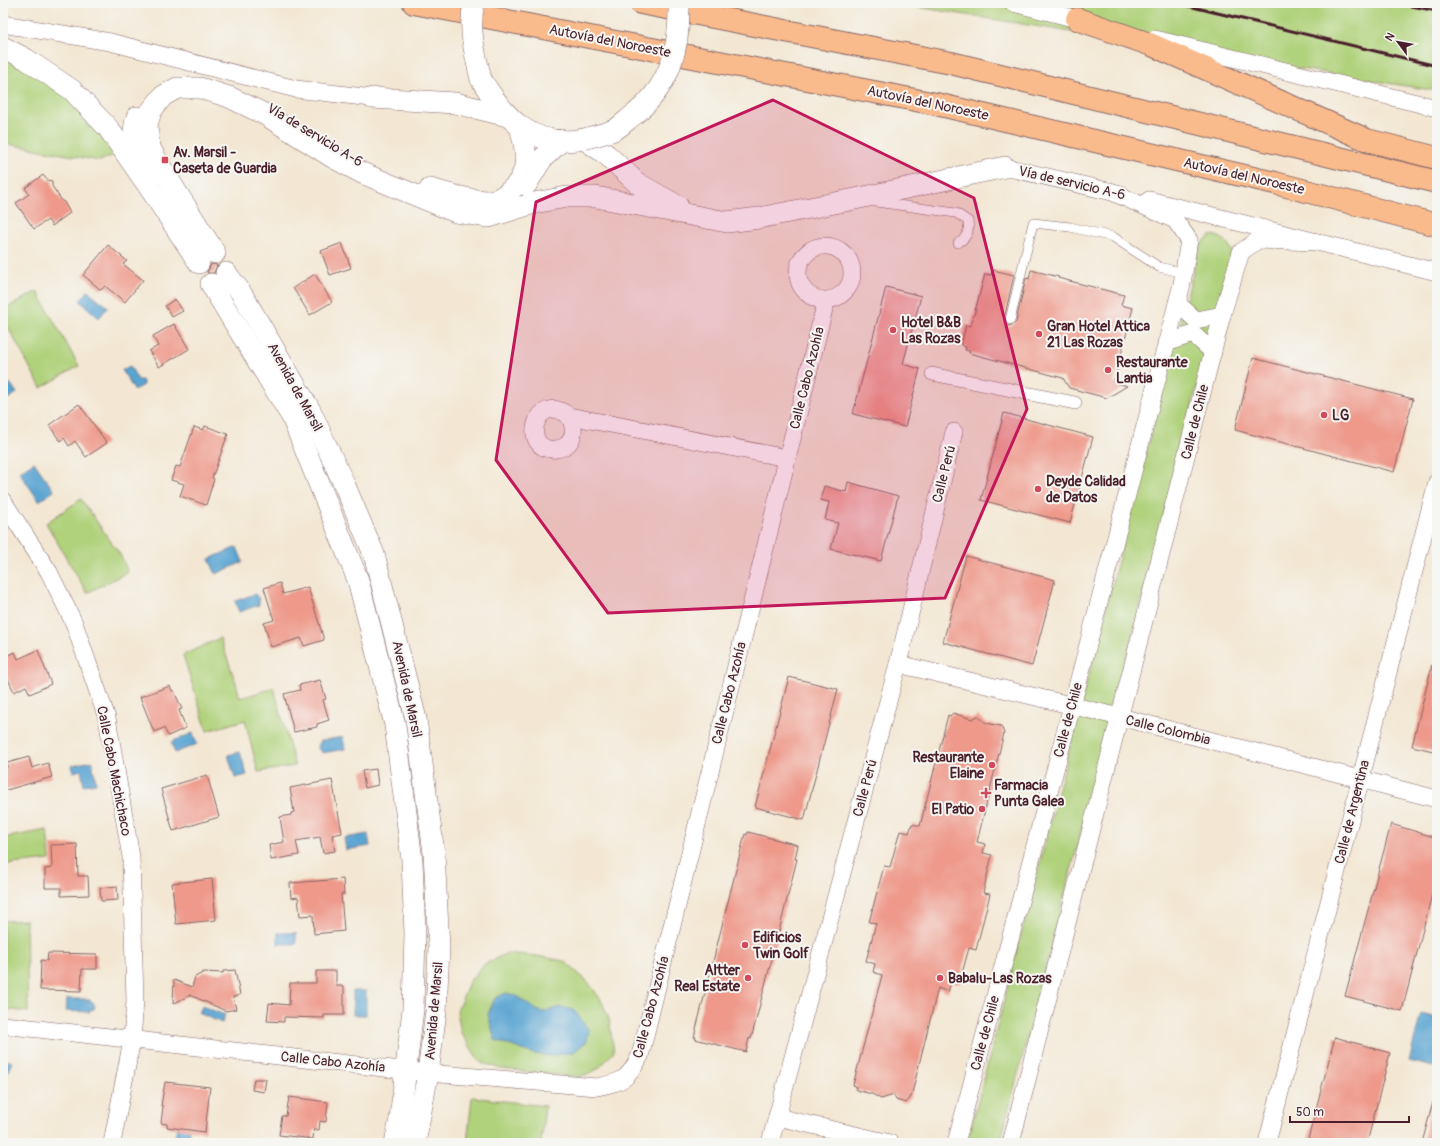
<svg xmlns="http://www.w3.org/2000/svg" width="1440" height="1146" font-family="Pangolin,sans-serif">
  <rect width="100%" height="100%" fill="#f6f6f2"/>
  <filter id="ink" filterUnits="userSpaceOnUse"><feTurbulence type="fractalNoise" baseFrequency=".025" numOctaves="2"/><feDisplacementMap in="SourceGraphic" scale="8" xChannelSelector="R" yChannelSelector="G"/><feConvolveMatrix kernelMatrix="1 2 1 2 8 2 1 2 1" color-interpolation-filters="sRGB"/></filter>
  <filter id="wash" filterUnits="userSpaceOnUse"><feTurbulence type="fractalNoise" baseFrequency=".012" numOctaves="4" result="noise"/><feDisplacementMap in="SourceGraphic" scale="16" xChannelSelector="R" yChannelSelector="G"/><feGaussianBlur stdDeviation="0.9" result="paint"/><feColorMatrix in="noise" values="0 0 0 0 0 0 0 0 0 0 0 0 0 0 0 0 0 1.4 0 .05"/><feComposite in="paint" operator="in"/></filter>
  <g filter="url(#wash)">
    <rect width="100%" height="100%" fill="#f3e7d3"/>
    <g fill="#b0d27b" stroke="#7d7853">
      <path d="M892 3H1437V91Z"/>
      <path d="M3 54 41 74 90 117 116 154 100 161 3 143Z"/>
      <path d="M1213 235C1224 238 1228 242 1232 252L1000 1143H967L1200 246 1206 239Z"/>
      <path d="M37 291 79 366 41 388 3 318V310Z"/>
      <path d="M81 499 121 556 128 572 87 593 46 523Z"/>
      <path d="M220 638 236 683 240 698 274 688 295 766 258 772 245 720 207 731 183 655Z"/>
      <path d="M47 830 50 860 3 865V838Z"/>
      <path d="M26 920 28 1012 3 1009V921Z"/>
      <path d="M507 953 537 956 564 961 588 982 601 1000 609 1019 614 1052 598 1069 580 1077 501 1069 480 1062 461 1033 457 1011 469 982 483 965Z"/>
      <path d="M472 1097 545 1106 541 1143H467Z"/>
    </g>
    <g fill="#5aa4d2" stroke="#52627e">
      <path d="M88 291 108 307 99 318 80 301Z"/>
      <path d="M130 366 138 380H142L143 382V385L134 390 122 370Z"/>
      <path d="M10 383 17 393 3 402V388Z"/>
      <path d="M34 462 54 491 39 501 19 472Z"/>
      <path d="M237 547 243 562 216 574 209 559Z"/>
      <path d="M255 594 259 599V605L239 612 235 601Z"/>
      <path d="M193 733 197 744 175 753 171 742Z"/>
      <path d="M343 737 345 749 322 753 321 750H319L317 745 320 744V741Z"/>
      <path d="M240 752 247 775 235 778 228 755Z"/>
      <path d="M92 761 96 783 84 785 81 770 73 772 72 765Z"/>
      <path d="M368 834 370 846 346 850 344 838Z"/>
      <rect x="278" y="933" width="18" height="11"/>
      <rect x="353" y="991" width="13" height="24"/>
      <path d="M506 993 515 995 535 1009 542 1012 561 1007 574 1010 589 1030 587 1041 574 1052 551 1056 534 1054 495 1040 488 1014 495 998Z"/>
      <path d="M67 999H90V1001L93 1002 95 1006 94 1009 90 1010V1012L66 1011Z"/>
      <path d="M202 1006 225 1015 222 1023 199 1013Z"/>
      <path d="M1421 1014 1437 1018V1052L1433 1067 1409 1061Z"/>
      <path d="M3 1058 12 1062 4 1080 3 1079Z"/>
      <path d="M179 1114 191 1115 188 1139 175 1138Z"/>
    </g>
    <g id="blocks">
      <g fill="#ee998a">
        <path d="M43 175 47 180 52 181V186L62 201 64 202 70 213 52 226 48 220 34 229 16 203 29 194 25 188Z"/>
        <path d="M342 243 351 268 330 275 321 251Z"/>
        <path d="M108 245 127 261 123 264 143 280 125 302 105 286 101 290 83 275Z"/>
        <path d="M211 264 217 265 214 273H207Z"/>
        <path d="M993 270 1014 275 1004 319 1006 324 1009 326 1014 324 1016 322 1026 278 1029 279 1031 270 1059 277 1058 278 1124 295 1121 305 1133 308 1114 382 1127 386 1107 398 1069 388 1063 378 969 353 970 351 965 350 966 347 961 345 966 325 971 326 985 274 991 275Z"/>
        <path d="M315 274 332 302 310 315 293 288Z"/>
        <path d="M886 287 921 296 903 364 920 369 905 427 853 414Z"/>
        <path d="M175 299 183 311 172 317 165 306Z"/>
        <path d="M174 324 189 349 159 367 149 351 158 346 153 336Z"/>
        <path d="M1253 358 1413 399 1394 472 1235 430Z"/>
        <path d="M79 404 107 443 86 457 75 441 69 446 64 438 60 441 49 425Z"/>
        <path d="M1004 413 1093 437 1070 523 981 500Z"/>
        <path d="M205 426 228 434 212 478 214 479 206 505 180 496 184 484 171 480 176 466 180 467 194 427 203 430Z"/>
        <path d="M848 482 898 496 881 561 831 549 838 523 825 520 829 502 820 500 824 486 846 492Z"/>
        <path d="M966 556 1055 580 1032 666 943 642Z"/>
        <path d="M280 583 283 594 308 587 324 640 304 646 301 638 271 647 264 623 274 620 264 588Z"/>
        <path d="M38 650 51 684 30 694 26 686 14 692 3 668V657L15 652 18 659Z"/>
        <path d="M1432 665 1437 666V752L1412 746Z"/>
        <path d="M789 677 838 689 804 820 755 807Z"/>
        <path d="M320 680 326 699 323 700 329 720 317 724V727L294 732 284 694 300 690 299 685Z"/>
        <path d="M170 686 172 691H174L182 709 179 710 186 728 168 736 164 728 154 732 140 697Z"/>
        <path d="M953 713 972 719 978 716 986 723 1001 726 1004 733 977 842 985 844 983 853 992 855 983 893 990 894 976 950 969 948 959 984 951 982 948 992 938 988 911 1097 906 1103 896 1100 894 1095 881 1099 872 1094 856 1090V1086L853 1085 882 975 873 972 875 964 866 961 876 923 869 922 884 866 890 867 900 831 909 833 912 824 920 826 948 715 950 716Z"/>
        <path d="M29 757 32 768 48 763 52 777 3 791V772L8 766 7 763Z"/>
        <path d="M376 769 378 785 365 788 362 771Z"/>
        <path d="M207 775 219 817 173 831 161 789Z"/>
        <path d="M332 780 342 833 332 835 335 851 323 853 320 837 296 841 299 855 271 860 269 845 284 842 280 817 291 815V813L294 812 290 788Z"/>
        <path d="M1391 824 1437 838V875L1402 1011 1345 996Z"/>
        <path d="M748 832 798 845 795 859H797L775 947 751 1039 749 1038 746 1052 695 1039 696 1037H694L745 834 747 835Z"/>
        <path d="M77 844 78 876H88L89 895 61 896V888H45V869L52 868 51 845Z"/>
        <path d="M212 879 216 920 176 924 172 883Z"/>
        <path d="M343 879 344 894H341L344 931 314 934 313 915 300 916 298 897 291 898 290 883Z"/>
        <path d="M117 886 118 900 101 901 100 888Z"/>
        <path d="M48 953 97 954V969H82L81 991 40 990 41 960 47 961Z"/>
        <path d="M235 970 240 995 233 997 236 1009 226 1011 190 995 173 1004 174 980 192 987 195 977 204 972 223 973V971Z"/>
        <path d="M316 971H336V986H344V1015H324V1018L284 1017V1022L267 1021 269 1003 289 1005 290 983H316Z"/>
        <path d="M1335 1037 1390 1053 1367 1143H1307Z"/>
        <path d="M254 1079H266L264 1092 252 1090Z"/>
        <path d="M165 1082 210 1087 205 1132 167 1127V1124L161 1123 163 1106H161Z"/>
        <path d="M289 1097 328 1102 326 1122 320 1121 319 1130 314 1129 313 1139 279 1135 282 1116H286Z"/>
        <path d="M1433 1102 1437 1103V1143H1422Z"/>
      </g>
    </g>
  </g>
  <g filter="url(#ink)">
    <use href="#blocks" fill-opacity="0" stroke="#856566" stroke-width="1"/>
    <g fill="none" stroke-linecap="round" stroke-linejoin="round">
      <g stroke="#856566" stroke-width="10">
        <g id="service">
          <path d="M876 202 956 213 968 221C970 231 967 238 958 243"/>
          <path d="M1010 320 1033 223 1070 227 1113 237 1159 267 1184 273"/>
        </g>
      </g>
      <g stroke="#856566" stroke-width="14">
        <path id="pedestrian" d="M932 374 1075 403"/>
      </g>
      <g stroke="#856566" stroke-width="18">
        <g id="minor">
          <path d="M1013 3 1089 22"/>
          <path d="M3 24 110 42 296 89 372 98"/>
          <path d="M1155 39 1437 108"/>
          <path d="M1005 167 1121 194"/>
          <path d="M1149 200 1437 272"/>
          <circle cx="825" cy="273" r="27"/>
          <path d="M1177 303 1196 320 1222 315"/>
          <path d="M1166 343 1193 334 1213 352"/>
          <path d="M569 416C577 429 574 447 556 449 519 453 535 389 569 416L787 458"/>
          <path d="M3 501 49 572 74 623 107 718 131 857 135 1001 132 1040 112 1143"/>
          <path d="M898 664 1120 717 1437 799"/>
          <path d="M3 1025 428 1073 597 1087C622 1082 628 1080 640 1056L826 301"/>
          <path d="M777 1117 890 1143"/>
          <path d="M770 1143 898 664 954 432"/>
          <path d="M956 1143 1072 706 1182 284 1189 240 1175 220 1110 191"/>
          <path d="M1011 1143 1222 315 1241 252 1258 240 1318 242"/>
          <path d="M1267 1143 1437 482"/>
        </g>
      </g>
      <g stroke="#856566" stroke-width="22">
        <g id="tertiary">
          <path d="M3 47 26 59 72 90 108 128 149 187 199 263"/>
          <path d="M481 79C505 119 533 149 584 139L607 155 637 183 678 206"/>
          <path d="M372 98 455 103 508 116"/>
          <path d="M137 117C128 141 141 164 149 187"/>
          <path d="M526 185 542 159 562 140"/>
          <path d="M430 189C449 194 468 200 487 201 495 201 504 196 510 191 531 174 527 151 520 127"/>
          <path d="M215 253 159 164 151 150 148 139 147 125 151 111 163 96 177 88H200L229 97 264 114 332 157 362 173 456 212 489 217 534 203 567 197H596L727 222 759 218 855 199 1005 167"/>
          <path d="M226 273 240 291 310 410 345 486 374 554 416 719 434 853 439 947 436 1011 428 1073 415 1143"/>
          <path d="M211 284 221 301 292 417 358 580 395 725 412 860 415 934 413 1009 400 1119 395 1143"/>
        </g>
      </g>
      <g stroke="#856566" stroke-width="24">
        <g id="motorway">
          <path d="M414 3 936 104 1275 183 1437 225"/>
          <path d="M641 3 951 63 1437 182"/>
          <path d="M1077 19 1152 45 1367 140 1437 158"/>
        </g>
      </g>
      <use href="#service" stroke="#fff" stroke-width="9"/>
      <use href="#pedestrian" stroke="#fff" stroke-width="13"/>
      <use href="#minor" stroke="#fff" stroke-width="17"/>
      <use href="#tertiary" stroke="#fff" stroke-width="21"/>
      <use href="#motorway" stroke="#fabb8c" stroke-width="22"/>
      <g stroke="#4a1f2b" stroke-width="3">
        <path d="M1176 3 1437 66"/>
        <path d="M1396 3 1437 11"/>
      </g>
      <g stroke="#856566" stroke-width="22" stroke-linecap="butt">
        <g id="tertiary-bridge">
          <path d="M474 3C468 29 475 54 481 79"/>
          <path d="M584 139C594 136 604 134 614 130 620 127 626 121 631 117 670 88 680 49 679 3"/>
        </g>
      </g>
      <use href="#tertiary-bridge" stroke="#fff" stroke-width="21"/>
    </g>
  </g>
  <path fill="#c2185b" fill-opacity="0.2" stroke="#c2185b" stroke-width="3" stroke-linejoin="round" d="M773 100 974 198 1027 409 945 598 608 613 496 460 536 202Z"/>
  <g fill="#d1495b" stroke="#f6f6f2" stroke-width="1.5">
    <rect x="161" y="156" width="8" height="8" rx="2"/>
    <circle cx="893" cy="330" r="4"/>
    <circle cx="1039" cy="334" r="4"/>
    <circle cx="1108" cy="370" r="4"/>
    <circle cx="1324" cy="415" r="4"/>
    <circle cx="1038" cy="489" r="4"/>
    <circle cx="992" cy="765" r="4"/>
    <path d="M984 787h4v4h4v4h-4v4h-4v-4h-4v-4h4z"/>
    <circle cx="982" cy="809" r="4"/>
    <circle cx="745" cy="945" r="4"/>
    <circle cx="748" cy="978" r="4"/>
    <circle cx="940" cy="978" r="4"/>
  </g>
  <g text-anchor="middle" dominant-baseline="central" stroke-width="4" stroke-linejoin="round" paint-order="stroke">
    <g font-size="14" fill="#4a1f2b" stroke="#f6f6f2">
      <text transform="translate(610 41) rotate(11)">Autovía del Noroeste</text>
      <text transform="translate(928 103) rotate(12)">Autovía del Noroeste</text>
      <text transform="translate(315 135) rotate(31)">Vía de servicio A-6</text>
      <text transform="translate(1244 176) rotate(13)">Autovía del Noroeste</text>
      <text transform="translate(1072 183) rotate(13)">Vía de servicio A-6</text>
      <text transform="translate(807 378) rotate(-76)">Calle Cabo Azohía</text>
      <text transform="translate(295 387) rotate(61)">Avenida de Marsil</text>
      <text transform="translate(1195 422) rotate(-76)">Calle de Chile</text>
      <text transform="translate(944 474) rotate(-76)">Calle Perú</text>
      <text transform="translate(407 689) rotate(78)">Avenida de Marsil</text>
      <text transform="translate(729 693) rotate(-76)">Calle Cabo Azohía</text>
      <text transform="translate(1068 720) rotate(-75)">Calle de Chile</text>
      <text transform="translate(1168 730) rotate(14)">Calle Colombia</text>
      <text transform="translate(114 771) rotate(79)">Calle Cabo Machichaco</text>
      <text transform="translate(865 788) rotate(-75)">Calle Perú</text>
      <text transform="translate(1352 812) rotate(-76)">Calle de Argentina</text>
      <text transform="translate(651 1007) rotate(-75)">Calle Cabo Azohía</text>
      <text transform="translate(434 1011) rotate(-85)">Avenida de Marsil</text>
      <text transform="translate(985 1033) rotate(-75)">Calle de Chile</text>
      <text transform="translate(333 1062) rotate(6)">Calle Cabo Azohía</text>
    </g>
    <g font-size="14" font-weight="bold" fill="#4a1f2b" stroke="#f6f6f2" text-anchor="start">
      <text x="173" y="152">Av. Marsil -<tspan x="173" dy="16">Caseta de Guardia</tspan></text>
      <text x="901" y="322">Hotel B&amp;B<tspan x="901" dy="16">Las Rozas</tspan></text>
      <text x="1047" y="326">Gran Hotel Attica<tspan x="1047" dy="16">21 Las Rozas</tspan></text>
      <text x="1116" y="362">Restaurante<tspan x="1116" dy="16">Lantia</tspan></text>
      <text x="1332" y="415">LG</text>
      <text x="1046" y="481">Deyde Calidad<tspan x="1046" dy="16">de Datos</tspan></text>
      <text x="984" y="757" text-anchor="end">Restaurante<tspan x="984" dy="16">Elaine</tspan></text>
      <text x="994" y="785">Farmacia<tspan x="994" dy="16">Punta Galea</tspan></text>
      <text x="974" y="809" text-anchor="end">El Patio</text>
      <text x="753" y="937">Edificios<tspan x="753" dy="16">Twin Golf</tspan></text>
      <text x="740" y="970" text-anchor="end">Altter<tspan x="740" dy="16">Real Estate</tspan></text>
      <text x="948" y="978">Babalu-Las Rozas</text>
    </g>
  </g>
  <rect width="1440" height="1146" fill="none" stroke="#f6f6f2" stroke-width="16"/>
  <g transform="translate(1398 42) rotate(302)" stroke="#f6f6f2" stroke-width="3" paint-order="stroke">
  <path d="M0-3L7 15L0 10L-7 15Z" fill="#4a1f2b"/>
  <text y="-6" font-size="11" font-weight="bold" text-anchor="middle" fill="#4a1f2b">N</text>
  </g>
  <path d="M1290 1116v6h119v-6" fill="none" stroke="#4a1f2b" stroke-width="2"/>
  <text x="1296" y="1116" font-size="12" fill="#4a1f2b" stroke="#f6f6f2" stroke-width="3" paint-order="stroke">50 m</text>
</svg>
